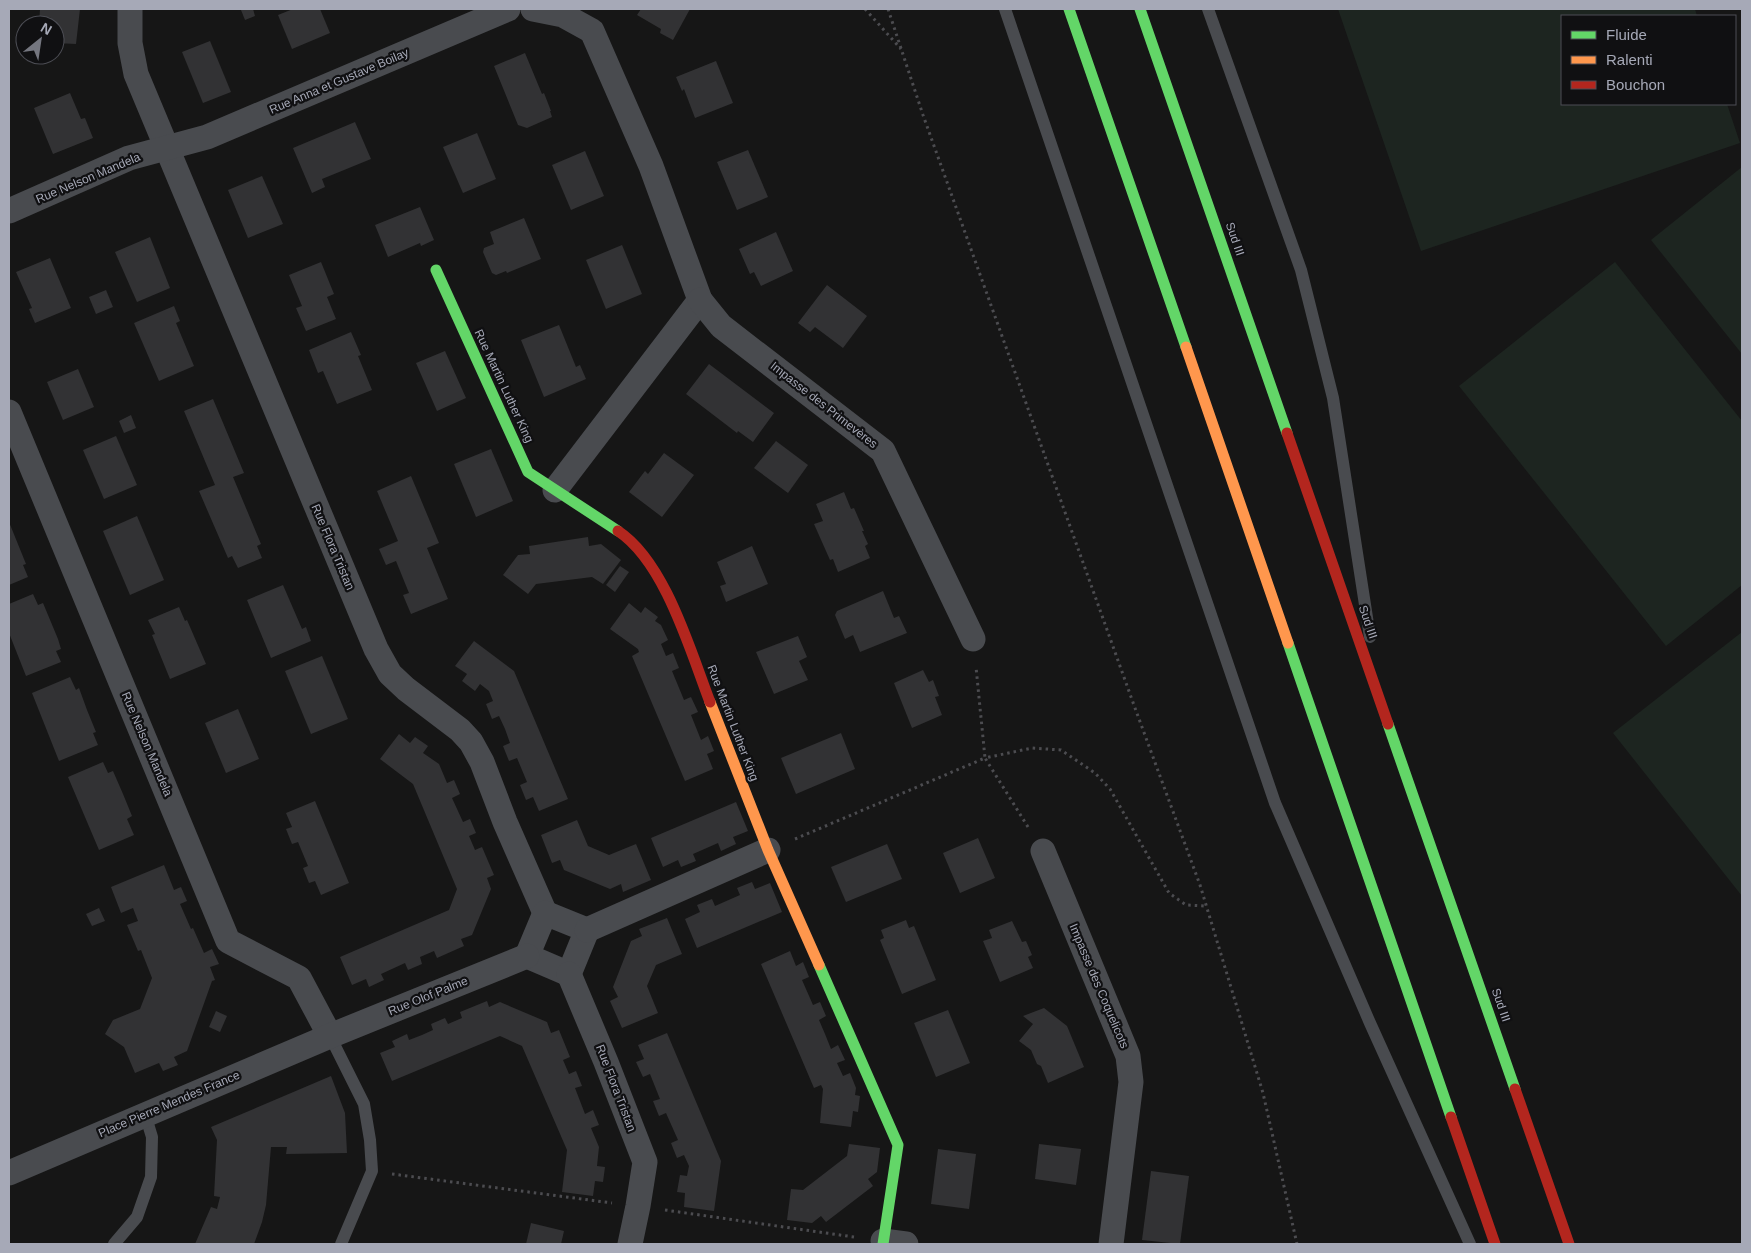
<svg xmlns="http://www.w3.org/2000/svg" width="1751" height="1253" font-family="Helvetica,sans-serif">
  <rect width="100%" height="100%" fill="#161616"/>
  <g fill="#1d2520">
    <path d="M1338 9H1695L1697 16H1562V104H1727L1740 143 1421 251Z"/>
    <path d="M1742 167V354L1651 240Z"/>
    <path d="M1615 262 1742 421V585L1666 646 1459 386Z"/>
    <path d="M1742 632V896L1613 733Z"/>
  </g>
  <g fill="#323234">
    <path d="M40 9H80L76 44 55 43V25H39Z"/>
    <path d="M244 9H253L255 16 245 20 241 10Z"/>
    <path d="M293 9H320L330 33 292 49 278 15Z"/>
    <path d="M641 9H690L673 40 660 33 661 29 637 15Z"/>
    <path d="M210 41 231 92 203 103 182 52Z"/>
    <path d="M525 53 542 94 544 93 551 111H550L552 117 527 128 518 125 494 66Z"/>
    <path d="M716 61 733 103 695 118 684 89 682 91 676 77Z"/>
    <path d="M70 93 81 119 85 118 93 138 53 154 34 108Z"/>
    <path d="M355 122 371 159 322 179 325 187 312 193 293 148Z"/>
    <path d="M477 133 496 179 463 193 443 147Z"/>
    <path d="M748 150 768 197 737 210 717 162Z"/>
    <path d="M585 151 604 196 571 210 552 165Z"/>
    <path d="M262 176 283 224 248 238 228 190Z"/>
    <path d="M420 207 434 240 421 246 420 243 388 257 375 225Z"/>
    <path d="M524 218 541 259 507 273 506 271 496 275 492 273 483 252 484 248 494 244 490 232Z"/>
    <path d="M776 232 793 271 761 286 754 272 750 274 739 249Z"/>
    <path d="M150 237 170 288 137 302 115 252Z"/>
    <path d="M622 245 642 294 606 309 586 260Z"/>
    <path d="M50 258 71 308 35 323 29 309 32 308 16 272Z"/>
    <path d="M321 262 334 294 327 297 336 319 306 331 296 308 302 306 289 275Z"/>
    <path d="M827 285 867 316 843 348 815 327 810 332 798 323Z"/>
    <path d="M106 290 113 307 96 314 89 297Z"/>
    <path d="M174 306 180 321 176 323 194 366 159 381 134 323Z"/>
    <path d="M559 325 576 367 580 365 586 379 544 397 521 340Z"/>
    <path d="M351 332 361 355 358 356 372 390 337 404 323 371 318 373 309 350Z"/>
    <path d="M445 351 466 398 437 411 416 363Z"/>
    <path d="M709 364 774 413 753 442 738 431 737 433 686 394Z"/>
    <path d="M78 369 94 407 63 420 47 382Z"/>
    <path d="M213 399 244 473 233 477 261 544 257 546 262 558 238 568 232 556 228 558 199 491 215 485 184 411Z"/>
    <path d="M131 415 136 428 124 433 119 421Z"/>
    <path d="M116 436 137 485 104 499 83 450Z"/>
    <path d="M776 441 808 465 788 493 754 468Z"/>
    <path d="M491 449 513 501 476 517 454 464Z"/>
    <path d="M664 453 694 475 662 517 629 492 645 471 648 474Z"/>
    <path d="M411 476 439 543 427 548 448 599 411 614 403 595 409 593 396 561 386 565 379 549 398 541 377 491Z"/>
    <path d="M844 492 851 509 854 508 864 531H862L868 544 865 546 870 558 838 572 833 559 830 560 814 524 823 521 816 504Z"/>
    <path d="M137 516 164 580 130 595 103 531Z"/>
    <path d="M9 522 26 564 23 565 28 577 9 585Z"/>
    <path d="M588 537 589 546 601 544 621 560 603 584 592 577 536 584 528 594 503 575 518 555 530 554 529 546Z"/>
    <path d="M752 546 768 584 726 602 720 586 726 584 717 562Z"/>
    <path d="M620 566 629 572 615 592 606 585Z"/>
    <path d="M283 585 302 629 306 627 311 641 271 658 247 600Z"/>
    <path d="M883 591 894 618 899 616 907 633 860 652 853 635 845 639 835 615 837 611Z"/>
    <path d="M33 594 38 605 43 603 58 639 61 649 56 651 61 662 26 676 9 633V604Z"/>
    <path d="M629 603 641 613 645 607 658 617 655 621 661 625 668 640 661 644 666 656 673 653 679 668 672 671 684 700 691 697 698 712 691 715 701 740 708 736 714 751 707 754 713 769 685 781 632 656 639 652 638 649 610 629Z"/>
    <path d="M179 607 185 621 187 620 206 664 170 679 152 635 155 634 148 620Z"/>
    <path d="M798 636 807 657 799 661 808 680 774 694 756 652Z"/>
    <path d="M474 641 514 671 568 799 539 811 533 797 526 800 520 785 527 782 517 758 509 761 503 746 510 743 505 729 499 716 492 719 486 704 493 701 489 691 480 684 475 691 462 681 467 674 455 666Z"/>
    <path d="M322 656 348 719 311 734 285 671Z"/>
    <path d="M923 670 929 682 933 680 939 696 935 697 942 715 912 728 894 683Z"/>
    <path d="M70 677 76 690 79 688 87 710 96 732 93 733 98 745 59 761 32 693Z"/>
    <path d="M238 709 259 759 226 773 205 723Z"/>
    <path d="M841 733 855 769 796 794 781 758Z"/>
    <path d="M399 734 410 743 415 737 428 746 423 753 439 764 447 783 454 780 460 794 452 798 463 822 470 819 476 833 469 836 475 850 482 847 494 875 487 878 491 889 472 935 461 939 464 946 437 958 434 951 420 957 422 964 408 970 405 963 381 974 384 980 369 987 366 979 352 985 340 957 449 910 457 889 413 784 380 759Z"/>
    <path d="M103 762 108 773 113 771 123 794 132 816 127 819 134 835 99 850 68 777Z"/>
    <path d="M315 801 349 883 321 895 315 881 309 883 303 868 308 866 298 842 292 844 286 829 292 827 286 813Z"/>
    <path d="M736 802 748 831 733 837 736 844 721 851 718 843 693 854 696 861 681 867 678 860 663 867 651 838Z"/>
    <path d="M577 820 588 846 609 855 636 844 651 880 623 892 621 884 610 889 564 870 560 860 552 863 541 835Z"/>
    <path d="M978 838 995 878 960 893 943 853Z"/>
    <path d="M887 844 902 879 846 902 831 867Z"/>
    <path d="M164 865 174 890 181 887 187 901 180 904 191 929 193 928 204 953 212 949 219 964 210 967 215 980 212 981 187 1051 174 1057 178 1065 163 1071 159 1063 135 1073 124 1047 105 1034 113 1020 140 1009 152 978 141 950 138 951 127 925 138 921 133 908 121 913 111 887Z"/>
    <path d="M752 882 755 889 770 883 782 912 697 948 685 919 700 912 697 905 712 899 715 906 740 895 737 888Z"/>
    <path d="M99 908 105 921 92 926 86 914Z"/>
    <path d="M667 918 682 954 656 965 647 986 658 1013 622 1028 610 1001 618 997 613 987 631 941 642 936 639 929Z"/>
    <path d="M906 920 909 928 914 926 936 980 902 994 880 940 884 938 881 930Z"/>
    <path d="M1012 921 1022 942 1026 941 1032 955 1028 957 1033 968 1000 982 983 941 992 938 989 930Z"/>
    <path d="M790 951 796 966 803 962 809 977 802 980 813 1005 820 1002 826 1016 819 1020 825 1034 831 1049 838 1045 845 1060 837 1063 843 1076 850 1073 856 1088 855 1095 860 1096 858 1112 853 1111 851 1127 820 1123 823 1089 821 1085 814 1088 761 964Z"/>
    <path d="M487 1001 489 1007 500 1002 547 1022 551 1033 559 1030 570 1057 563 1060 569 1074 576 1071 582 1086 575 1088 585 1114 593 1110 599 1125 591 1128 599 1147 597 1166 605 1167 603 1182 595 1181 593 1196 562 1192 567 1150 522 1046 500 1036 392 1081 380 1053 395 1047 392 1041 407 1034 409 1040 422 1035 433 1030 431 1024 445 1018 448 1024 462 1018 460 1012Z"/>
    <path d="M1044 1008 1067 1026 1084 1067 1048 1083 1041 1066 1037 1064 1031 1050 1019 1041 1033 1024 1023 1016Z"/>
    <path d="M948 1010 970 1063 936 1077 914 1023Z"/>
    <path d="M216 1011 227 1016 220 1032 209 1027Z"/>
    <path d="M667 1033 721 1161 714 1211 684 1207 685 1193 677 1192 680 1175 687 1176 689 1166 684 1155 677 1158 671 1143 678 1140 666 1113 659 1116 653 1101 660 1099 650 1074 643 1077 636 1062 644 1059 638 1045Z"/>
    <path d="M331 1076 345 1113 347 1153 286 1154 287 1147H271L266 1205 262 1222 254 1244H195L211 1207 217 1209 220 1197 214 1196 217 1140 211 1127Z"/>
    <path d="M849 1144 880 1148 877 1172 868 1179 873 1186 826 1222 821 1216 812 1223 787 1220 791 1189 803 1190 847 1156Z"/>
    <path d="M1039 1144 1081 1149 1076 1185 1035 1179Z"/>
    <path d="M938 1149 976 1154 969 1209 931 1204Z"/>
    <path d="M1151 1171 1189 1176 1180 1244 1142 1240Z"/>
    <path d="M531 1223 564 1231 561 1244H526Z"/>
  </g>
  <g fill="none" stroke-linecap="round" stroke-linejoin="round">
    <g stroke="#4c4c50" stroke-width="3" stroke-dasharray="2.5 4" stroke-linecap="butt">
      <path d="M865 9 901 49"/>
      <path d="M888 9 923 115 1135 708 1200 885 1263 1093 1297 1244"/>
      <path d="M1028 827 985 758 1032 748 1061 750 1095 773 1110 789 1169 893 1186 905 1206 906"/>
      <path d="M795 839 985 758 976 667"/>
      <path d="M392 1174 612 1203"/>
      <path d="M665 1210 854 1237"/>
    </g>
    <g stroke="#494b4f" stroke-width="12">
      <path d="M1005 9 1275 803 1370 1023 1470 1244"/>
      <path d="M1208 9 1301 270 1333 398 1370 637"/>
      <path d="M330 1036 364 1104 370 1140 372 1171 341 1244"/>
      <path d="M114 1244 137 1217 151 1177 152 1137 145 1114"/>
    </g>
    <g stroke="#494b4f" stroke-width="25">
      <path d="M130 9V43L136 74 376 649 390 674 406 689 460 730 471 742 482 762 505 822 545 913"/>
      <path d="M533 9 563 15 592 31 651 166 700 300 555 490"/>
      <path d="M9 211 129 158 207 137 508 9"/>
      <path d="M700 300 721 326 883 451 973 639"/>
      <path d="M9 412 228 941 299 978 330 1036"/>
      <path d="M1043 851 1128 1056 1131 1082 1111 1244"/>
      <path d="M545 913 587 930 569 974 527 956Z"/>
      <path d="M587 930 768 850"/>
      <path d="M569 974 606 1062 645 1162 638 1206 630 1244"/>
      <path d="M9 1173 330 1036 527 956"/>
      <path d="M883 1241 906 1244"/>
    </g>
    <g stroke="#63d668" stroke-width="11">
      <path d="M1069 9 1186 347"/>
      <path d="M1140 9 1287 433"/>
      <path d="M436 270 528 472 618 531"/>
      <path d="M1288 643 1451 1117"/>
      <path d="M1388 724 1515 1089"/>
      <path d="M819 965 898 1145 883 1244"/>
    </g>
    <g stroke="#ff974d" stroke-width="11">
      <path d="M1186 347 1288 643"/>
      <path d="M710 702 768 850 819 965"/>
    </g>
    <g stroke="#b3261e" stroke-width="11">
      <path d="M1287 433 1388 724"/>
      <path d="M618 531C665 562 690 650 710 702"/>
      <path d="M1515 1089 1569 1244"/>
      <path d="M1451 1117 1495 1244"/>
    </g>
  </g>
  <g text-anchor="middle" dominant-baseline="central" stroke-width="4.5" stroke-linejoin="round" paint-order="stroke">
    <g font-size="12" fill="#a6a9b7" stroke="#101012">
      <text transform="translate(339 81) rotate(-23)">Rue Anna et Gustave Boilay</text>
      <text transform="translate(88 178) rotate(-23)">Rue Nelson Mandela</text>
      <text transform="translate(1235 239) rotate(71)">Sud III</text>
      <text transform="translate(504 386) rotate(65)">Rue Martin Luther King</text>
      <text transform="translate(824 405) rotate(38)">Impasse des Primevères</text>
      <text transform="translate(333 547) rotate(67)">Rue Flora Tristan</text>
      <text transform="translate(1368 622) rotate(71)">Sud III</text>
      <text transform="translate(733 723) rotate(69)">Rue Martin Luther King</text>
      <text transform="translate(147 744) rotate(67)">Rue Nelson Mandela</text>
      <text transform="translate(1099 986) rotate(67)">Impasse des Coquelicots</text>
      <text transform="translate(428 996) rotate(-22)">Rue Olof Palme</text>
      <text transform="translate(1501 1005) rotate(71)">Sud III</text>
      <text transform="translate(616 1088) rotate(69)">Rue Flora Tristan</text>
      <text transform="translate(169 1104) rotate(-23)">Place Pierre Mendes France</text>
    </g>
  </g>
  <rect width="1751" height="1253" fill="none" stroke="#a6a9b7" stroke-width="20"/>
  <rect x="1561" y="15" width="175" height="90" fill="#101012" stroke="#4c4d54"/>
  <rect x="1571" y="31" width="25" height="8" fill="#63d668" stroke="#4c4d54"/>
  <text x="1606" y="40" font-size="15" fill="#a6a9b7">Fluide</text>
  <rect x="1571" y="56" width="25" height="8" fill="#ff974d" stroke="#4c4d54"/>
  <text x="1606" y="65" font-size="15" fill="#a6a9b7">Ralenti</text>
  <rect x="1571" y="81" width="25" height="8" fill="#b3261e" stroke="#4c4d54"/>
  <text x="1606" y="90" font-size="15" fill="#a6a9b7">Bouchon</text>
  <g transform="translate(40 40) rotate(30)"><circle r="24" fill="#101012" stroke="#4c4d54"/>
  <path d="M0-4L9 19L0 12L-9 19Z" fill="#74767f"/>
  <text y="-8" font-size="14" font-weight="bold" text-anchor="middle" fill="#a6a9b7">N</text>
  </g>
</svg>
